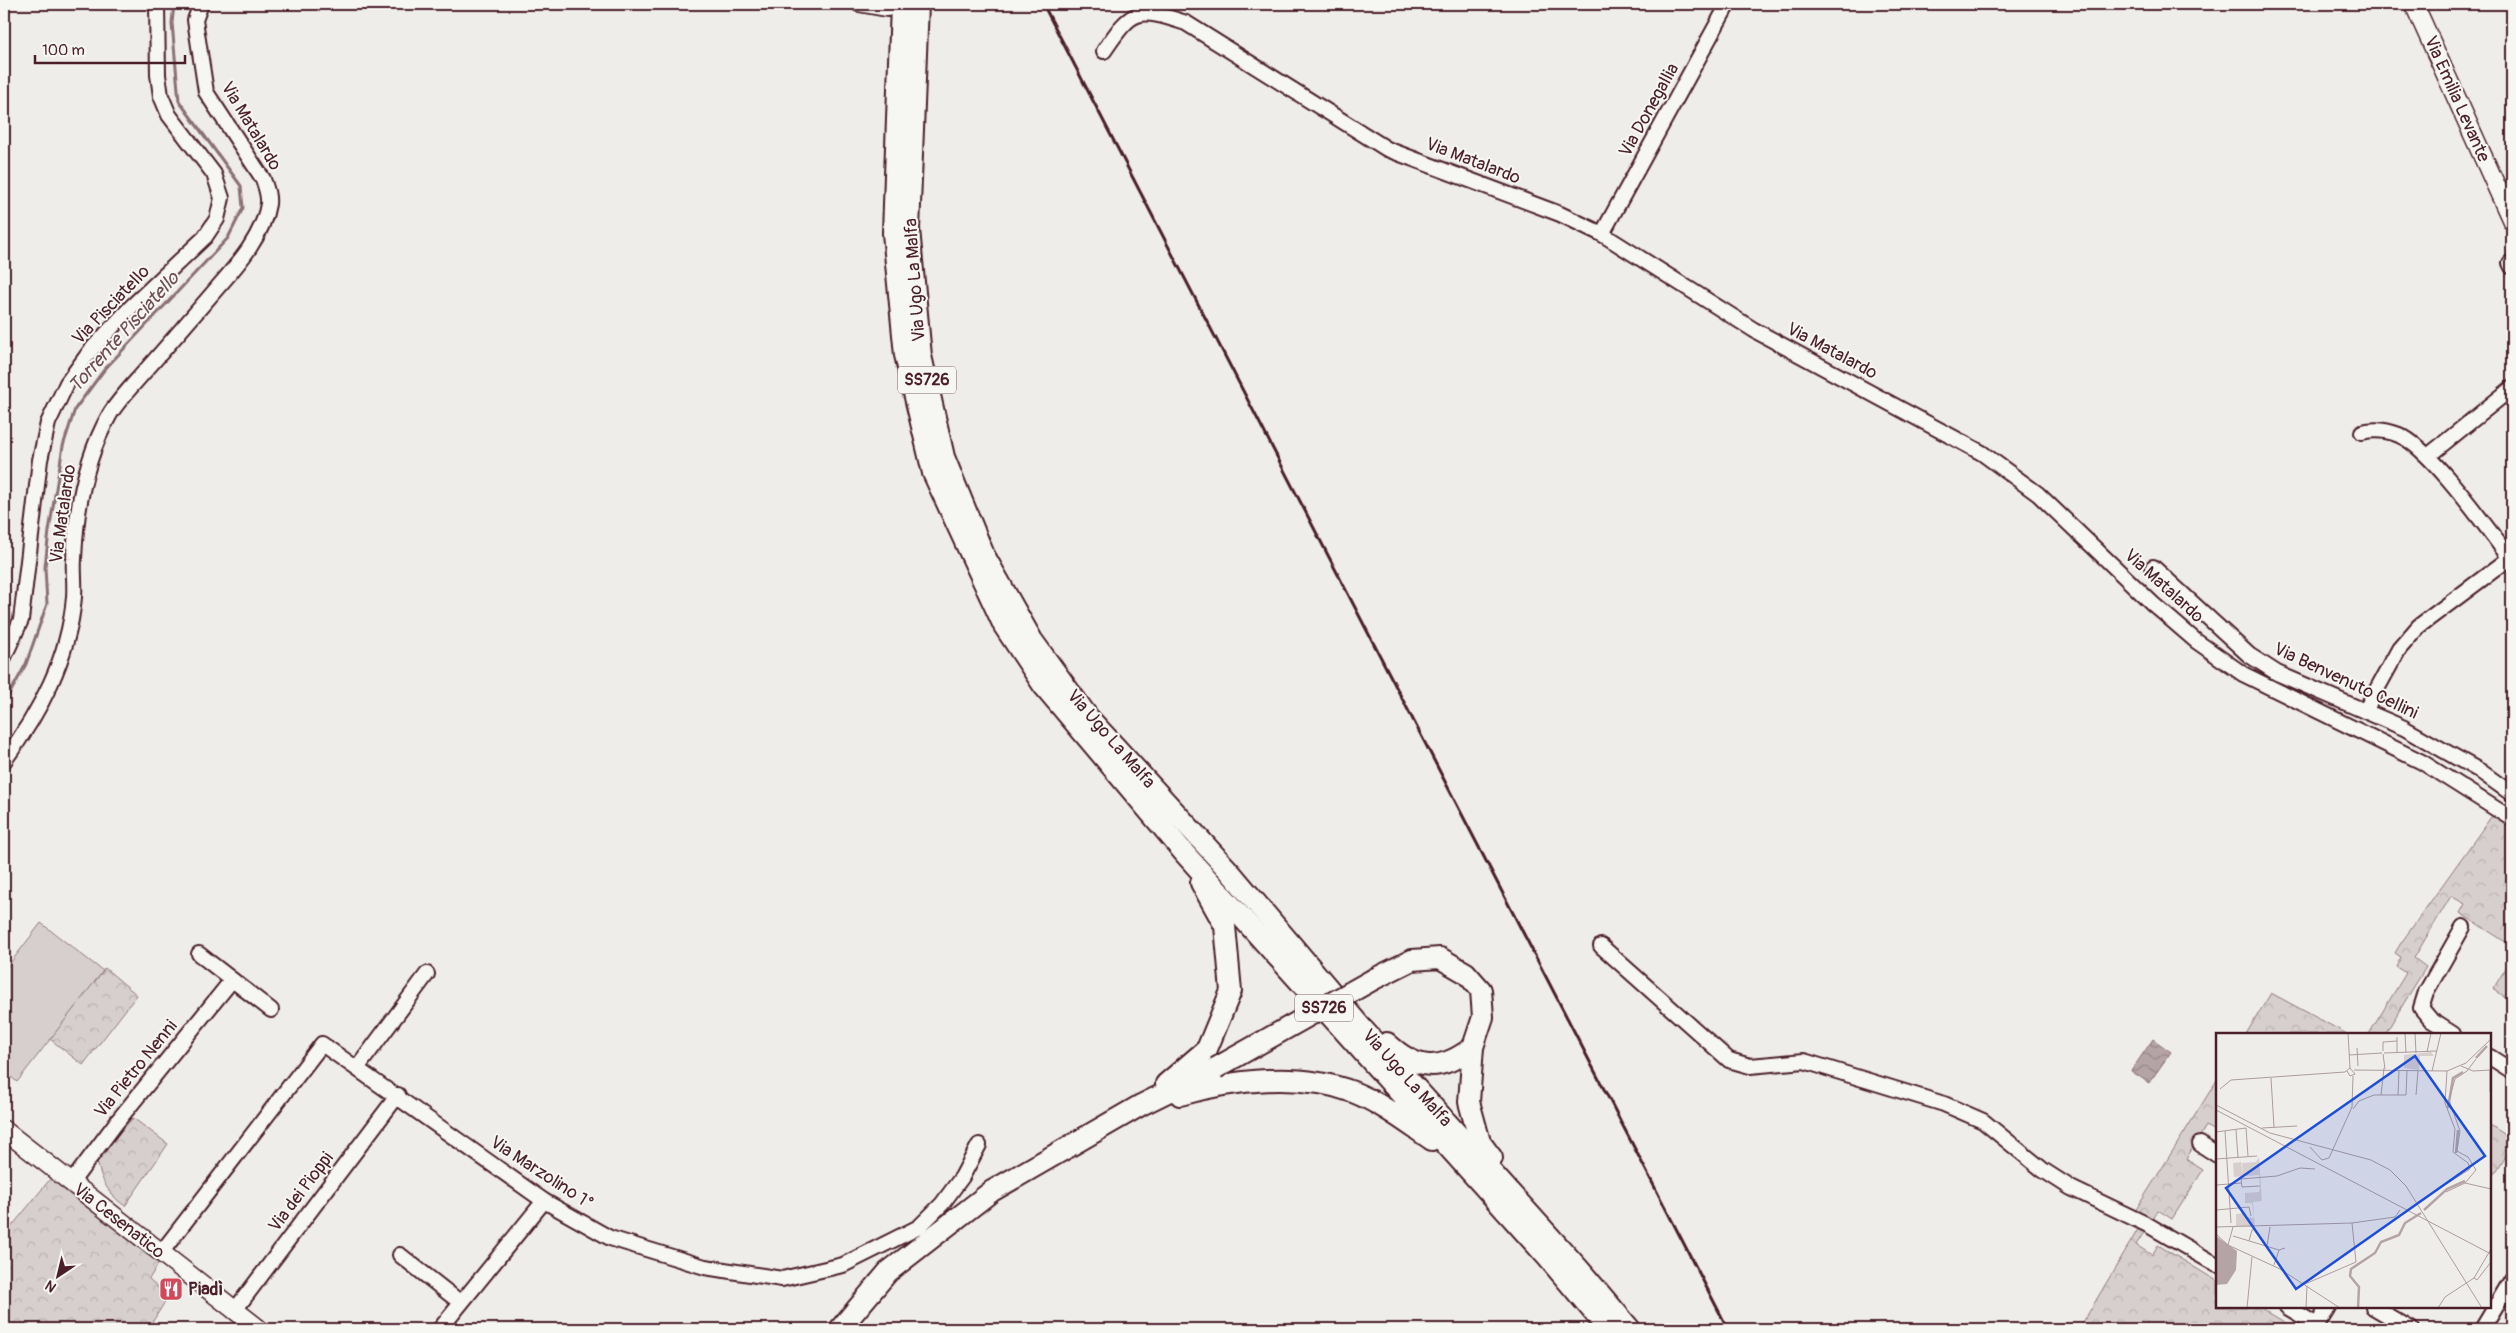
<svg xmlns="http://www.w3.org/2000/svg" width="2516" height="1333" font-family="Pangolin,sans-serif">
  <defs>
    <pattern id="park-crowns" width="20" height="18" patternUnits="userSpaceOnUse" patternTransform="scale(1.25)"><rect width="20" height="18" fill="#d7cfce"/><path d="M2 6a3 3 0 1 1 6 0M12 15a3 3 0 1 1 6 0" fill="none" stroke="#bab1b1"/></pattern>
    <pattern id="water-waves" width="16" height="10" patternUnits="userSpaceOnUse" patternTransform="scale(1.25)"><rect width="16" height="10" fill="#b4a4a5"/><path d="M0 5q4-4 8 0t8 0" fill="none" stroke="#948587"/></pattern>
  </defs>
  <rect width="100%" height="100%" fill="#efedea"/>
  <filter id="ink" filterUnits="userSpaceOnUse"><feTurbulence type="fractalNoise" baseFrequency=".02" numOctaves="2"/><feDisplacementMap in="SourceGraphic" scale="10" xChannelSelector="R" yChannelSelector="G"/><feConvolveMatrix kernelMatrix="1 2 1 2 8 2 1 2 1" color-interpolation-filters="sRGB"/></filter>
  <g filter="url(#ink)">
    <g fill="url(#park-crowns)" stroke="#90777c">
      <path d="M2497 812 2512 824V946L2460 913 2465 904 2451 896 2414 958 2426 967 2385 1034H2369L2406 973 2396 967 2401 957 2395 953 2401 943 2491 817Z"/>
      <path d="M2512 958V1001L2493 989Z"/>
      <path d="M105 968 137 995 83 1065 50 1039Z"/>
      <path d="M2271 993 2347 1034H2246Z"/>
      <path d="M2217 1080V1133L2206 1126 2186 1159 2203 1170 2172 1219 2158 1210 2136 1245 2152 1255 2158 1245 2217 1281V1307H2259L2291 1326 2289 1329H2079L2140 1226 2132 1216Z"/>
      <path d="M133 1118 168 1144 125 1206C108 1194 102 1182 97 1161L109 1144Z"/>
      <path d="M2490 1125 2512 1139V1145L2490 1182Z"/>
      <path d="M51 1178 159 1263 149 1279 168 1297 148 1329H4V1236Z"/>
    </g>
    <path fill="#d7cfce" stroke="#90777c" d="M41 923 103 971 17 1082 4 1071V971Z"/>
    <path fill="url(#water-waves)" stroke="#8a6f74" d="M2153 1039 2171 1052 2149 1083 2131 1071Z"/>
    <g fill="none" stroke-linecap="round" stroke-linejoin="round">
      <path stroke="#8a6f74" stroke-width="3" d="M4 704 26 664 47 604 45 567 49 531 63 446 75 409 104 370 228 238 243 208 241 186 179 101 172 23 174 4"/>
      <g stroke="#4a1f2b" stroke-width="18">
        <g id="minor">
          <path d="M859 4 887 9"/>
          <path d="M1104 51C1133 8 1137 7 1186 23L1387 149 1560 214 1602 234 1754 330 1982 453 2038 494 2153 604 2196 641 2243 674 2422 762 2512 819"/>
          <path d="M1602 234 1728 4"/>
          <path d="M2510 263 2512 267"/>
          <path d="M2362 432C2374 429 2386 430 2399 435 2431 448 2489 531 2512 561"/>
          <path d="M2428 456 2512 388"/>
          <path d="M2153 567 2249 655 2277 673 2404 728 2480 771 2512 794"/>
          <path d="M4 657 21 620 40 460 48 423 67 383 91 350 131 307 205 237 217 219 222 198 214 174 169 115 161 96 158 75 157 4"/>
          <path d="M2365 711 2399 649 2419 626 2510 558"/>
          <path d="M4 761C40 712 69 658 74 597 75 584 73 571 74 559 76 509 85 458 110 414 120 398 134 384 146 370 170 343 194 315 218 287 238 264 263 236 268 204 269 195 266 188 263 179L206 92 195 20 201 4"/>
          <path d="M1601 946 1729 1060 1750 1066 1804 1061 1944 1104 1983 1121 2043 1170 2071 1188 2148 1225 2217 1265"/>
          <path d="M199 954 271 1010"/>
          <path d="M2453 1034 2431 1020 2421 1008 2426 992 2463 927"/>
          <path d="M2490 1057 2512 1071"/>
          <path d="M358 1067 427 974"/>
          <path d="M2200 1144 2217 1155"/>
          <path d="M71 1183 116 1123 232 980"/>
          <path d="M161 1253 322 1044 544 1201 610 1238 705 1267 782 1279 843 1265 919 1227 942 1204 962 1177 979 1145"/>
          <path d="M400 1255 461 1303"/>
          <path d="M2287 1307 2317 1325 2328 1307"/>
          <path d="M2373 1307 2411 1329"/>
          <path d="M235 1310 398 1095"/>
          <path d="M440 1329 544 1201"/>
          <path d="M2482 1329 2512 1279"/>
        </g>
      </g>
      <g stroke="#4a1f2b" stroke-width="21">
        <g id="major">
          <path d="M2414 4 2512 221"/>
          <path d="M4 1130 259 1329"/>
        </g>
      </g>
      <g stroke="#4a1f2b" stroke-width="24">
        <g id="highway">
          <path d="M901 4 893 233 905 355 933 473 1004 626 1043 685 1186 855 1548 1258 1608 1329"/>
          <path d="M918 4 909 229 921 356 944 457 984 555 1032 640 1088 717 1230 872 1361 1027 1579 1269 1630 1329"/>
          <path d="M1374 979 1412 960 1440 958 1466 973 1481 990 1483 1017 1473 1047 1469 1102 1480 1142 1492 1158"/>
          <path d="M1387 1043C1417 1071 1441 1072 1473 1047"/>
          <path d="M1166 1084 1207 1049 1231 991 1225 926 1201 883"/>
          <path d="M1180 1095C1234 1080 1299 1072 1353 1092 1381 1103 1407 1123 1432 1140"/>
          <path d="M840 1329 888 1272 992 1191 1141 1105 1216 1068"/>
        </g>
      </g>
      <use href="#minor" stroke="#f6f6f2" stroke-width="14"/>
      <use href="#major" stroke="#f6f6f2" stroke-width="18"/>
      <use href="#highway" stroke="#f6f6f2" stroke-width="20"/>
      <path stroke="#4a1f2b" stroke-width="3" d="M1043 4 1728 1329"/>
      <g stroke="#4a1f2b" stroke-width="24" stroke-linecap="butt">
        <path id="highway-bridge" d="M1216 1068 1374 979"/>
      </g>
      <use href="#highway-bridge" stroke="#f6f6f2" stroke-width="20"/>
    </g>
  </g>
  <defs>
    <g id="restaurant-square" transform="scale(1.25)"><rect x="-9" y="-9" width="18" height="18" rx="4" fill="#d1495b" stroke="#f6f6f2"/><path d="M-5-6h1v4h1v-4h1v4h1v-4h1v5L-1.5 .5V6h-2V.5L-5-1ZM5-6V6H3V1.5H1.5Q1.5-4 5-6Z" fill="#fff"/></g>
  </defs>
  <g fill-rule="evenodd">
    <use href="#restaurant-square" x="171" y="1289"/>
  </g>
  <g text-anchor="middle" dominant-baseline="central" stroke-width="4" stroke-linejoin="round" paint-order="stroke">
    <g fill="#f6f6f2" stroke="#7e6067" stroke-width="1">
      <rect x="898" y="366.5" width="58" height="27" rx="4"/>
      <rect x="1295" y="994.5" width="58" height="27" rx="4"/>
    </g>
    <g font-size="16" font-weight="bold" fill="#4a1f2b">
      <text x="927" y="380">SS726</text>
      <text x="1324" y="1008">SS726</text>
    </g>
    <g font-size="18" fill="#4a1f2b" stroke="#f6f6f2">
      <text transform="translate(2457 99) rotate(66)">Via Emilia Levante</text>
      <text transform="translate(1649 110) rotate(-61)">Via Donegallia</text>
      <text transform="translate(251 126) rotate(59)">Via Matalardo</text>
      <text transform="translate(1473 161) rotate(21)">Via Matalardo</text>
      <text transform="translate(915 280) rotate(-94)">Via Ugo La Malfa</text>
      <text transform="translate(111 305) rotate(-46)">Via Pisciatello</text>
      <text transform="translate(1832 351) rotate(28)">Via Matalardo</text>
      <text transform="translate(63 514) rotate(-82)">Via Matalardo</text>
      <text transform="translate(2164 586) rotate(42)">Via Matalardo</text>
      <text transform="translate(2346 681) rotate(25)">Via Benvenuto Cellini</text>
      <text transform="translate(1111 739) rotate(49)">Via Ugo La Malfa</text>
      <text transform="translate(136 1069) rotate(-51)">Via Pietro Nenni</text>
      <text transform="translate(1407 1078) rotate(48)">Via Ugo La Malfa</text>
      <text transform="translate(542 1173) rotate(33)">Via Marzolino 1°</text>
      <text transform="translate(301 1192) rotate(-53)">Via dei Pioppi</text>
      <text transform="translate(119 1221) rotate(38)">Via Cesenatico</text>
    </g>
    <g font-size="18" font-weight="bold" fill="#4a1f2b" stroke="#f6f6f2" text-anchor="start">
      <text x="188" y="1289">Piadì</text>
    </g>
    <g font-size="19" font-style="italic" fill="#6f4e56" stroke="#f6f6f2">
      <text transform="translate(124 332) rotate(-48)">Torrente Pisciatello</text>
    </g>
  </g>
  <g transform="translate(2216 1033)">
    <rect width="275" height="275" fill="#efedea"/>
    <path d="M215 19 218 23H204L203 37 188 35V22ZM43 124 46 168 37 169 39 194 20 193V181L30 180V184L38 185 36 170H29V160L43 159 44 154 43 142 18 144 17 130 25 129 27 142 26 130 40 129Z" fill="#d7cfce"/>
    <path d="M0 203 21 218 20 237 11 251 0 252Z" fill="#b4a4a5"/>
    <path fill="none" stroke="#b4a4a5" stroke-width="2.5" d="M260 25 271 13M232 75 237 45 247 39M240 120 242 97M208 177 231 156 249 148M142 275 143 254 134 243 135 236 159 220 165 209 183 202 189 190 205 180"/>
    <path fill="none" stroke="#ad9b9e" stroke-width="1" d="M132 0 134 35M189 0 190 20M199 0 200 20M181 4V20M141 15 142 33M167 18V9L181 8M211 19 215 0M168 20 221 18M167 21 169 36M133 22 166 20M245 33 257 38 275 37M138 37 231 38 250 30 275 6M274 37V59M216 38 225 0M55 45 58 94M4 56 15 47 129 39 134 35 139 41 134 43 131 38M165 62 168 35M182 62 183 38M200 62 202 38M0 72 54 100 155 127 174 137 190 153 266 275M137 76 143 68 158 62H190L191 38M0 77 275 221M46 95 81 93M20 97 22 124M9 98 15 190M0 99 30 95 32 123M94 114 106 127 113 125 136 74 137 43M0 126 41 123M249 150 260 137 252 124 241 118 244 98 233 67 239 46 251 38 260 26M0 152 26 150M44 153 26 154 25 146 61 143 84 135 99 136M230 159 249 150 275 156M202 169 254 136 252 130 237 119 239 96 229 70 231 38M0 177 33 174 35 183M0 194 136 190 179 184 184 177M0 201 12 212 64 236 124 275M17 203 63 217 69 215M33 208 36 197 40 196M12 212 17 194M51 213 54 194M58 232 63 217M258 245 275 216M89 251 140 229 136 190M31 275 36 224M90 275 91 253M222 275 229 264 258 245 261 247 275 229"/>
    <path fill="#1d4ed8" fill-opacity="0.15" stroke="#1d4ed8" stroke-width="2.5" d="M199 23 269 123 80 256 10 155Z"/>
    <rect width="275" height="275" fill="none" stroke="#4a1f2b" stroke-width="2.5"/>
  </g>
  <rect width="2516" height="1333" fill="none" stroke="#f6f6f2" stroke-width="20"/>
  <rect x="10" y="10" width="2496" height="1313" fill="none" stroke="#4a1f2b" stroke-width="2" filter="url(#ink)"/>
  <g transform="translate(58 1276) rotate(215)" stroke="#f6f6f2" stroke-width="4" paint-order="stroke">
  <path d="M0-4L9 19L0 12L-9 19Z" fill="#4a1f2b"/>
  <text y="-8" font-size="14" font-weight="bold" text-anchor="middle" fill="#4a1f2b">N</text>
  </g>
  <path d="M35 55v8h150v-8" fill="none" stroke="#4a1f2b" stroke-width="2.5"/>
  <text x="42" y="55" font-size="15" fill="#4a1f2b" stroke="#f6f6f2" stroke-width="4" paint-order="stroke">100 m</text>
</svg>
